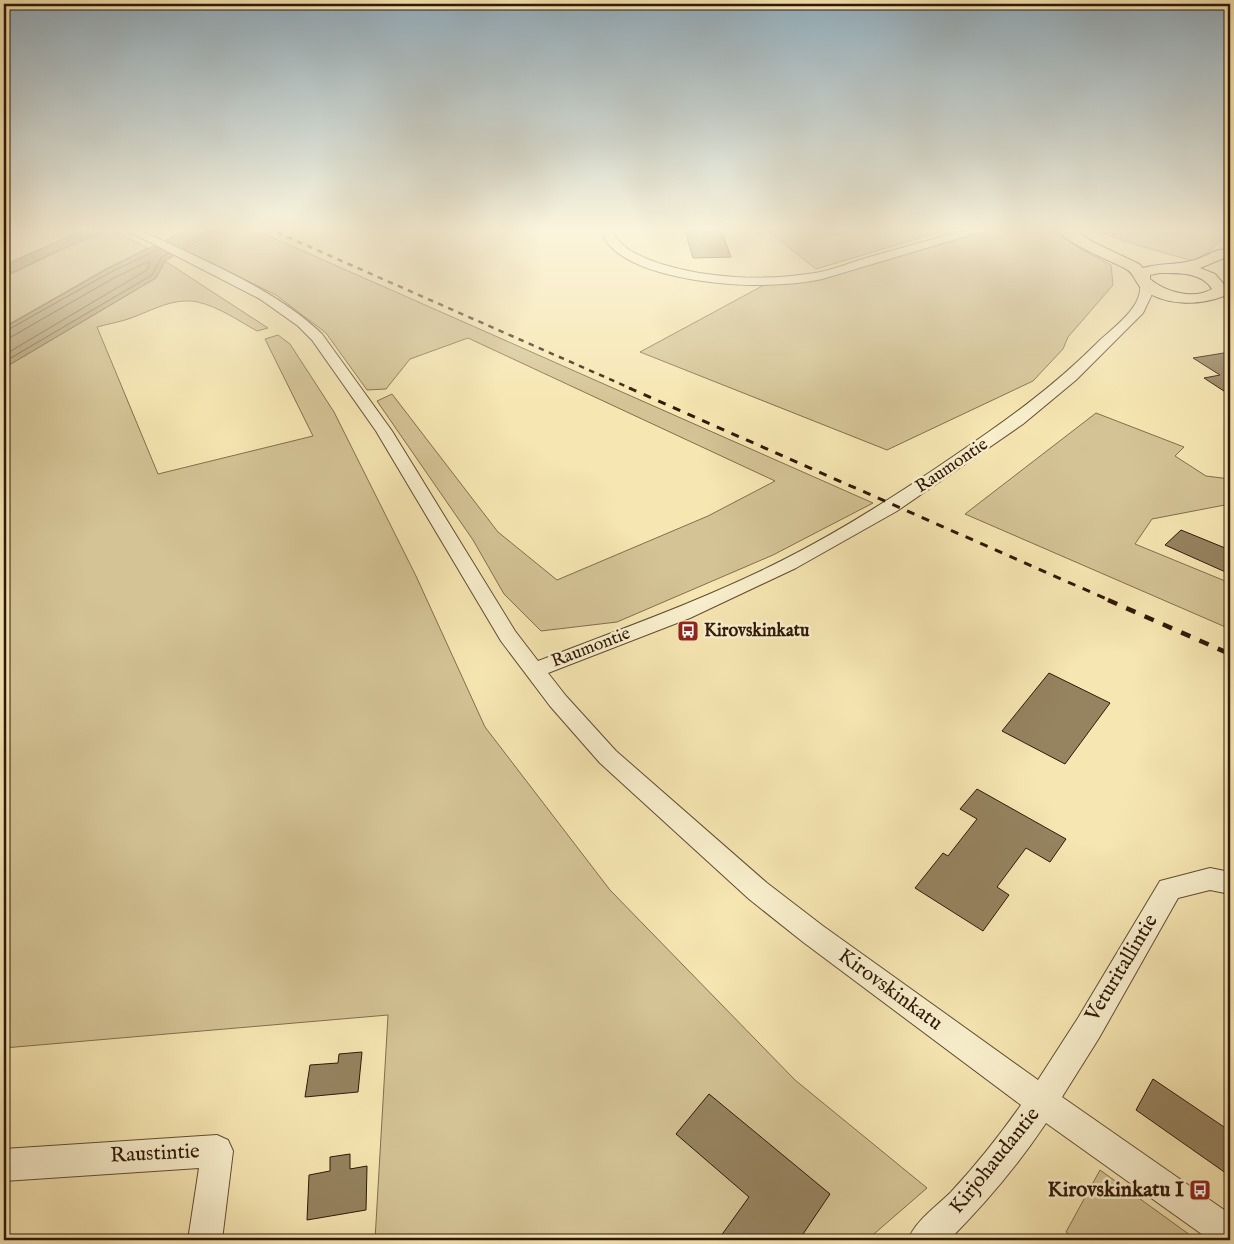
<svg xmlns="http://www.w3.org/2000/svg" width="1234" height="1244" font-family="'IM FELL English',serif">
  <rect width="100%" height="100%" fill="#f6e6b2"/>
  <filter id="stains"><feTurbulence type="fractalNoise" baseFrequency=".004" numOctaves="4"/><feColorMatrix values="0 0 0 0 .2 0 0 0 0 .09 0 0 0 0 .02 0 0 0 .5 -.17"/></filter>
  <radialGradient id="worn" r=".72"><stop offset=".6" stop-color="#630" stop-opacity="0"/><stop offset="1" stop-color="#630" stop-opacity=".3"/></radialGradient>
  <g fill="#d4c395" stroke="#826e4e">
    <path d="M108 228 148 248 106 269 4 327V277Z"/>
    <path d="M229 228H251L873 503 773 555 617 622 541 631 504 594 473 540 377 401 392 394 498 532 557 580 708 516 775 481 468 338 410 359 386 389 367 390 326 333 276 295 186 251Z"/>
    <path d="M764 228H953L816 269Z"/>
    <path d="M987 228H1051L1080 249 1111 265 1113 285 1068 337 1063 349 1033 381 887 450 640 352 764 285 811 280Z"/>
    <path d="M1090 228H1230V232L1208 252 1193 261 1130 243Z"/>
    <path d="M165 261 268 328 257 331C239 321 219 307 198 302 174 297 153 310 131 318 120 322 108 324 97 327L158 474 313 436 265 339 278 335 290 344 334 412 416 576 485 727 610 890 795 1080 927 1188 867 1240H375L388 1015 4 1048V368L156 278Z"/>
    <path d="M1096 413 1184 447 1175 456 1206 476 1230 479V504L1152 519 1135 544 1230 583V629L965 514Z"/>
    <path d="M1100 1170 1197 1240H1076L1066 1232Z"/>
  </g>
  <g fill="#b2a078" stroke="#7e6a4b">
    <path d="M88 228H117L61 249 4 277V265Z"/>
    <path d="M190 228H222L165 261 156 278 4 368V328L107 269Z"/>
  </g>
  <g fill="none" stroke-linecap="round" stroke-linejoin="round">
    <g stroke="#705c40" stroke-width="1">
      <path d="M4 332 109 273 159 249"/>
      <path d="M4 338 11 337 112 279 147 262 150 263 147 270 4 355"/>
      <path d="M4 362 152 275 161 258 168 253"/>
    </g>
  </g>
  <g fill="#968360" stroke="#2f1808">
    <path d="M684 228H720L731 257 693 258Z"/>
    <path d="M1230 352V395L1204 378 1220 375 1193 358Z"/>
    <path d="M1181 530 1230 550V574L1165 545Z"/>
    <path d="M1049 673 1110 703 1065 764 1002 731Z"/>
    <path d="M977 789 1066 839 1050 862 1026 848 997 887 1009 895 983 931 915 888 943 853 948 856 977 819 960 809Z"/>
    <path d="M362 1052 358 1092 305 1097 310 1065 338 1063 339 1054Z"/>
    <path d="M1153 1079 1230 1131V1176L1136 1110Z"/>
    <path d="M709 1094 830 1194 799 1240H718L749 1197 676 1134Z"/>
    <path d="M350 1154V1169L367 1166 366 1210 307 1220 309 1175 330 1171V1157Z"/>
  </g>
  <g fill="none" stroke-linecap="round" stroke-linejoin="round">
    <g stroke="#614c32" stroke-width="2">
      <g id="minor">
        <path d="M122 228H136C197 258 274 287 322 334L392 431 515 631 538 661C621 629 704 600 783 560 842 530 897 495 951 458 1003 423 1052 388 1096 344 1111 329 1143 308 1140 285L1142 282H1150L1153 292 1143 313 1076 380 1023 424 897 511 796 568 690 618 548 673 566 696 616 751 767 883 823 926 1038 1080 1078 1018 1160 881 1210 868 1230 872V894L1210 890 1178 898 1099 1038 1062 1097 1230 1214V1240H1210L1046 1123C1018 1165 985 1204 949 1240H908C916 1220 936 1207 951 1192 976 1165 1000 1135 1021 1105L803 942 749 899 600 763 550 706 501 641 376 431 312 340 298 326 260 299Z"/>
        <path d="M601 228H611C619 249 641 257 661 264 710 279 765 281 815 273 833 270 849 263 866 258 901 248 937 238 972 228H989L987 230 822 279C799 284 776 285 753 285 715 285 609 274 601 228Z"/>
        <path d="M217 1135 228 1140 233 1151 222 1240H188L199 1168 4 1181V1149Z"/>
      </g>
    </g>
    <g stroke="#2f1808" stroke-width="2">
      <path id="major" d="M1056 228H1072L1093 242 1139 264 1143 268C1160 263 1178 265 1195 260 1206 257 1217 247 1229 250V256L1200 268 1215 274 1228 289 1224 296C1198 306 1165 306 1142 289 1135 282 1134 273 1126 269 1107 259 1068 245 1056 228ZM1160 273C1178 273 1202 272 1212 289 1194 300 1165 292 1150 279V275Z"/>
    </g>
    <use href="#minor" fill="#f9efcd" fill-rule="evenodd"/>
    <use href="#major" fill="#f6e6b2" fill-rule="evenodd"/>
    <path stroke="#2f1808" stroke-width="2.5" stroke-dasharray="5.5 5.5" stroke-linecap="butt" d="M267 228 632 389"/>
    <path stroke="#2f1808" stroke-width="3" stroke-dasharray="8 8" stroke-linecap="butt" d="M629 388 1111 601"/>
    <path stroke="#2f1808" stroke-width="4.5" stroke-dasharray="10 10" stroke-linecap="butt" d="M1108 600 1230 654"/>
  </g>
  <linearGradient id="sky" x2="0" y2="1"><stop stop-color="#92acbb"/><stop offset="0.57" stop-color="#fbf4dc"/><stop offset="1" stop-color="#fbf4dc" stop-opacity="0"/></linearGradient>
  <rect width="1234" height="402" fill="url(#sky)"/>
  <defs>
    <g id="bus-square" transform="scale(1.125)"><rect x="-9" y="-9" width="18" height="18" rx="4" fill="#8f2418" stroke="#f9efcd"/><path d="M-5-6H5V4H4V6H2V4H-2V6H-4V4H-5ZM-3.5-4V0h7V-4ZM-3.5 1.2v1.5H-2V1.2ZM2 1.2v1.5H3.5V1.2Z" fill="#fff"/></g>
  </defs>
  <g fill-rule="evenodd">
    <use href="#bus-square" x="688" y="631"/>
    <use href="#bus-square" x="1200" y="1190"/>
  </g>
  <g text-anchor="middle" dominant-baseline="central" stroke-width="5" stroke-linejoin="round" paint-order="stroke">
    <g font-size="18" fill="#2f1808" stroke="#f9efcd">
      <text transform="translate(952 466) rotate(-34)">Raumontie</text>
      <text transform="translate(591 648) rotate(-21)">Raumontie</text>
    </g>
    <g font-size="18" font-weight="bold" fill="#2f1808" stroke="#f9efcd" text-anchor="start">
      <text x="704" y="631">Kirovskinkatu</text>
    </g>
    <g font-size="21" fill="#2f1808" stroke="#f9efcd">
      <text transform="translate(1122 968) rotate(-59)">Veturitallintie</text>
      <text transform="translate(890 990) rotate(36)">Kirovskinkatu</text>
      <text transform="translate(155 1154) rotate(-3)">Raustintie</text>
      <text transform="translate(995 1161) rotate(-51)">Kirjohaudantie</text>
    </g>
    <g font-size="21" font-weight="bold" fill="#2f1808" stroke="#f9efcd" text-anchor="end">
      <text x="1184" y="1190">Kirovskinkatu I</text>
    </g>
  </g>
  <rect width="1234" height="1244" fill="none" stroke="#f6e6b2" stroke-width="20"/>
  <rect x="5" y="5" width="1224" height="1234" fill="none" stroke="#2f1808" stroke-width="2.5"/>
  <rect x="10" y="10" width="1214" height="1224" fill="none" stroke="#2f1808"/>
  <rect width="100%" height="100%" filter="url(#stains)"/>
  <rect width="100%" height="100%" fill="url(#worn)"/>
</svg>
